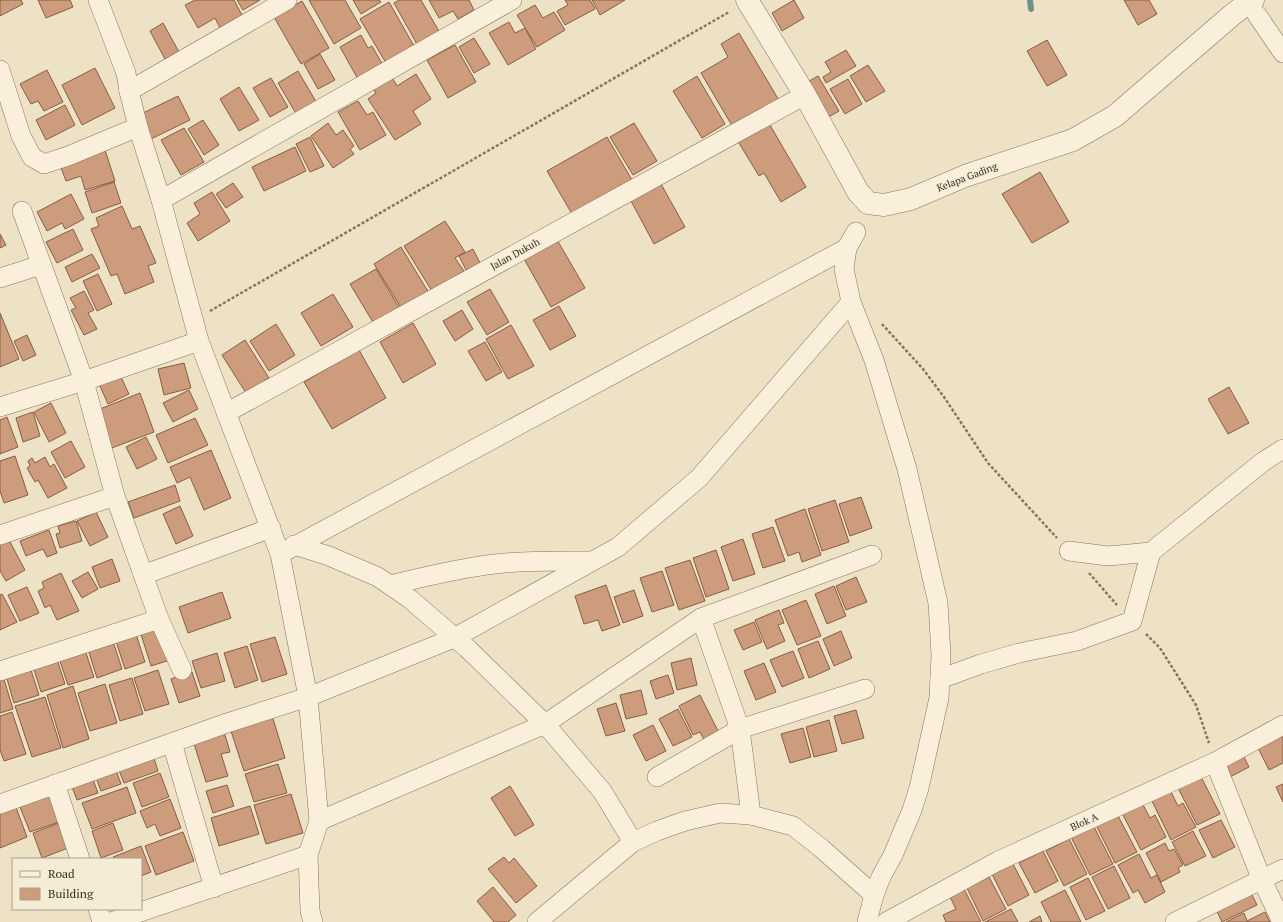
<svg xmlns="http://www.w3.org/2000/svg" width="1283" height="922" font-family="'PT Serif',serif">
  <rect width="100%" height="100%" fill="#eee2c6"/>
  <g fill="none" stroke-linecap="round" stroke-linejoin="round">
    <path stroke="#6e9087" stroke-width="6" d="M1030 0 1031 9"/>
  </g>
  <g fill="#cc9c7d" stroke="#885d42">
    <path d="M0 0H21L23 4 0 16Z"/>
    <path d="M38 0H70L73 7 46 18Z"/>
    <path d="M195 0H234L244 19 222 32 215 18 198 28 185 5Z"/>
    <path d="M237 0H260L243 10Z"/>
    <path d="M309 0H345L361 28 334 44Z"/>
    <path d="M353 0H379L381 2 361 14Z"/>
    <path d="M399 0H421L440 33 418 46 394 3Z"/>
    <path d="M429 0H469L474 10 458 19 453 11 439 18Z"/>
    <path d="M565 0H590L595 9 565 25 557 11 568 5Z"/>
    <path d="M592 0H625L600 15Z"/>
    <path d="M794 0 804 18 782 31 772 13Z"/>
    <path d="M1124 0H1149L1157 14 1138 25Z"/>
    <path d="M302 1 329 48 301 64 274 17Z"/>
    <path d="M389 2 414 46 386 63 360 19Z"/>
    <path d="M535 5 543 18 554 12 565 30 537 47 517 15Z"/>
    <path d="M509 22 515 33 525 28 536 49 508 65 489 33Z"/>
    <path d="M163 23 179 52 165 59 150 31Z"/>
    <path d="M739 33 780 102 734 129 701 73 728 57 721 44Z"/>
    <path d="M361 35 368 48 372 46 384 67 359 81 340 47Z"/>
    <path d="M474 38 490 64 474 73 459 47Z"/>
    <path d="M1047 40 1067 75 1047 86 1027 51Z"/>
    <path d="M455 45 476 82 448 98 427 60Z"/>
    <path d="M846 50 856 66 826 83 823 77 831 72 825 62Z"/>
    <path d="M320 54 335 80 318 89 304 64Z"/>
    <path d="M868 65 885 91 866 102 850 76Z"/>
    <path d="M95 68 115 108 82 125 62 85Z"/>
    <path d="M47 70 63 102 44 111 38 101 31 104 20 84Z"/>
    <path d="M298 71 318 105 298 117 278 83Z"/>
    <path d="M390 74 397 86 416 74 431 99 413 111 421 124 395 140 368 99 376 93 371 86Z"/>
    <path d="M697 76 725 124 702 138 673 91Z"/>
    <path d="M818 76 839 111 825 119 804 84Z"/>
    <path d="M271 78 288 107 270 117 253 88Z"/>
    <path d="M848 79 862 104 845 114 830 89Z"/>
    <path d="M239 87 259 120 239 131 220 99Z"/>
    <path d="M178 96 190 120 151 139 139 115Z"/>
    <path d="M358 101 367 115 373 112 386 135 360 150 338 112Z"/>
    <path d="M65 105 75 125 46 140 36 120Z"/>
    <path d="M203 120 219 145 204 155 188 129Z"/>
    <path d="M767 120 806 187 781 202 764 173 759 176 736 138Z"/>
    <path d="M328 123 336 135 343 130 354 146 350 149 354 154 333 168 311 136Z"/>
    <path d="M634 123 657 161 633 175 610 137Z"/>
    <path d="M184 128 204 162 181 175 161 140Z"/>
    <path d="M310 137 324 166 310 172 296 144Z"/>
    <path d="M607 137 632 180 572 214 547 171Z"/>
    <path d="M295 147 306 171 264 191 252 167Z"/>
    <path d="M105 150 115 181 85 190 81 176 66 181 60 165Z"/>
    <path d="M1040 172 1069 222 1032 243 1002 194Z"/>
    <path d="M114 182 121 203 92 213 85 192Z"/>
    <path d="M233 183 243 197 226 208 216 194Z"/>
    <path d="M661 184 685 227 654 244 631 201Z"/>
    <path d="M212 192 230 221 198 241 187 223 200 214 194 203Z"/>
    <path d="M71 194 84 219 65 229 62 223 47 231 37 212Z"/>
    <path d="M122 206 132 229 140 226 156 263 148 266 154 282 125 294 117 274 111 276 91 229 99 226 96 218Z"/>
    <path d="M445 221 465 252 455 258 464 271 432 291 404 246Z"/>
    <path d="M73 229 83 250 57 263 46 242Z"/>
    <path d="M0 234 6 245 0 248Z"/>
    <path d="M556 238 585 288 551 307 523 257Z"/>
    <path d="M401 247 429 293 402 309 374 264Z"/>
    <path d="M473 249 480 263 466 270 459 256Z"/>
    <path d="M92 254 100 268 72 282 65 267Z"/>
    <path d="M376 269 400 309 374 324 350 284Z"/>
    <path d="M98 274 112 304 97 311 83 281Z"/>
    <path d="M490 289 509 322 487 335 467 302Z"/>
    <path d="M84 291 94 310 88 313 97 329 84 335 71 310 76 308 70 298Z"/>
    <path d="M333 294 353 327 321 346 301 313Z"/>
    <path d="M559 306 576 336 550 350 533 320Z"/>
    <path d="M462 310 473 329 455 341 443 321Z"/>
    <path d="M0 313 19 359 0 367Z"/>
    <path d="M413 323 436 364 403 383 380 342Z"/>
    <path d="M276 324 295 355 269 371 250 341Z"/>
    <path d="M511 325 534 366 508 379 486 339Z"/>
    <path d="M27 335 36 355 23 361 14 341Z"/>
    <path d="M245 340 269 378 246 393 222 355Z"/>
    <path d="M485 342 502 372 486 381 468 351Z"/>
    <path d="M359 350 386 398 332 429 304 382Z"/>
    <path d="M184 363 191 388 164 395 158 369Z"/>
    <path d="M120 375 129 394 108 404 99 384Z"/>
    <path d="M1229 387 1249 423 1228 434 1208 399Z"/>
    <path d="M189 390 198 409 173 422 163 403Z"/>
    <path d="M140 393 154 432 109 449 95 411Z"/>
    <path d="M51 403 66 433 49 442 34 412Z"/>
    <path d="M33 412 40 436 23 442 16 418Z"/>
    <path d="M7 417 18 447 0 454V420Z"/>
    <path d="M195 418 208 445 168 463 156 435Z"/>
    <path d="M146 437 157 459 137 469 126 447Z"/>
    <path d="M71 441 85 467 65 478 51 452Z"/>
    <path d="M211 450 231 498 204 510 190 477 177 483 170 467Z"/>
    <path d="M15 456 28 495 4 503 0 491V461Z"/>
    <path d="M45 457 50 467 54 464 67 488 48 498 38 480 35 482 27 468 30 466 28 461 32 458 35 463Z"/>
    <path d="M175 485 180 501 134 518 128 502Z"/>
    <path d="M861 497 872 528 850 536 839 504Z"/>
    <path d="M835 500 849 542 822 551 808 509Z"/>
    <path d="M180 506 193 536 176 544 163 514Z"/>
    <path d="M805 509 821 555 802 562 799 552 788 556 775 520Z"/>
    <path d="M96 512 108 537 90 546 77 521Z"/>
    <path d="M76 521 82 541 60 548 56 534 60 533 58 526Z"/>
    <path d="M773 527 785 561 763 568 752 534Z"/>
    <path d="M49 530 57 553 47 557 43 549 26 556 20 541Z"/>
    <path d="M743 539 755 574 733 581 721 547Z"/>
    <path d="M9 540 25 570 6 581 0 571V545Z"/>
    <path d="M716 550 729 589 706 597 693 558Z"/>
    <path d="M112 559 120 581 100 588 92 567Z"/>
    <path d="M690 560 705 601 679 610 665 568Z"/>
    <path d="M662 571 674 605 652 612 640 578Z"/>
    <path d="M88 572 98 589 82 598 72 581Z"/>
    <path d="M61 573 79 611 57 620 50 605 45 608 38 591 44 588 42 582Z"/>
    <path d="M856 577 867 602 846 610 836 586Z"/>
    <path d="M606 585 620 625 602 631 598 620 584 624 575 596Z"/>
    <path d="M834 586 846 616 827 624 815 594Z"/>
    <path d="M27 587 39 613 20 621 8 595Z"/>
    <path d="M634 590 643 616 623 623 614 597Z"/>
    <path d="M222 592 231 618 188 633 179 607Z"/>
    <path d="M2 594 17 622 0 630V595Z"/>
    <path d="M806 600 821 636 797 645 782 610Z"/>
    <path d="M779 610 784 623 778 625 785 641 767 649 755 620Z"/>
    <path d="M754 622 762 642 743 650 734 630Z"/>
    <path d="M159 625 170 660 151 666 140 631Z"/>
    <path d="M135 631 145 662 125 669 115 638Z"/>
    <path d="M841 631 852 658 834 666 823 639Z"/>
    <path d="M275 637 287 674 262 682 250 644Z"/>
    <path d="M112 638 122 669 97 678 87 646Z"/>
    <path d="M818 641 830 669 809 678 798 649Z"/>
    <path d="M247 646 258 680 235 688 224 653Z"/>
    <path d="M84 647 94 677 68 685 58 655Z"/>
    <path d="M793 651 804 678 782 687 770 660Z"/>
    <path d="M217 653 225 681 201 688 192 661Z"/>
    <path d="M56 656 65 684 41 692 32 663Z"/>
    <path d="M691 658 697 685 677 690 671 663Z"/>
    <path d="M764 663 776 692 756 700 744 671Z"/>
    <path d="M29 664 39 695 14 703 5 672Z"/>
    <path d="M158 670 169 704 145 711 134 678Z"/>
    <path d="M192 672 200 696 179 703 171 679Z"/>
    <path d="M2 673 13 709 0 713V674Z"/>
    <path d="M668 675 674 693 656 699 650 681Z"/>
    <path d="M132 678 143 714 120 721 109 685Z"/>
    <path d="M105 684 117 723 90 731 78 693Z"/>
    <path d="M73 686 89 739 63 748 47 695Z"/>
    <path d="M641 690 647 714 626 719 620 695Z"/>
    <path d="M700 695 720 735 705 742 700 732 693 735 679 706Z"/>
    <path d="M45 697 61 748 32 757 15 706Z"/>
    <path d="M616 703 625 731 606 736 597 709Z"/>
    <path d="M678 709 692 737 673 746 659 719Z"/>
    <path d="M856 710 864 738 842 744 834 716Z"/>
    <path d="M12 712 26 754 4 761 0 750V716Z"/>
    <path d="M271 712 285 758 244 771 229 725Z"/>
    <path d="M829 720 837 751 814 757 806 727Z"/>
    <path d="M653 725 666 751 646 761 633 735Z"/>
    <path d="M223 728 230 752 221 754 228 776 206 782 192 737Z"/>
    <path d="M803 728 811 757 790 763 781 734Z"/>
    <path d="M1283 735V763L1269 770 1258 748Z"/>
    <path d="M1241 751 1249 767 1230 777 1221 760Z"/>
    <path d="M152 752 158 771 124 783 117 765Z"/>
    <path d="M278 764 287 793 254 802 245 774Z"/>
    <path d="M114 765 121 784 101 791 94 772Z"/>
    <path d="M160 773 169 797 142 807 133 783Z"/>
    <path d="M1199 773 1220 814 1197 825 1176 784Z"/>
    <path d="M91 774 98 793 77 800 70 782Z"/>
    <path d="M1283 784V802L1276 787Z"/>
    <path d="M227 785 234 806 213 813 206 791Z"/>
    <path d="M510 786 534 825 515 836 491 798Z"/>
    <path d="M127 787 136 813 92 829 82 803Z"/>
    <path d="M1169 788 1178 806 1183 803 1196 827 1171 840 1150 797Z"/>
    <path d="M47 791 59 822 30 832 18 802Z"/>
    <path d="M291 794 303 833 266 844 254 805Z"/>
    <path d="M170 799 181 828 160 836 155 824 147 828 140 811Z"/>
    <path d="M1140 799 1150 818 1155 815 1166 837 1141 850 1120 809Z"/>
    <path d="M14 802 27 837 0 848V807Z"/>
    <path d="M250 806 259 834 219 846 211 818Z"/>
    <path d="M1117 814 1137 852 1115 863 1096 825Z"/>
    <path d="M1221 820 1235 847 1213 858 1199 830Z"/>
    <path d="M59 823 68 848 42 858 33 833Z"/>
    <path d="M113 823 123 850 101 858 92 831Z"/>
    <path d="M1093 825 1113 864 1090 875 1071 837Z"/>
    <path d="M1193 831 1206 856 1185 866 1172 842Z"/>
    <path d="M183 832 194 861 156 875 145 846Z"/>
    <path d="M1069 839 1087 874 1064 886 1046 851Z"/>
    <path d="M1165 843 1169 851 1174 849 1183 865 1178 868 1180 872 1161 882 1146 853Z"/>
    <path d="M141 846 151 872 141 876V859H114L113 857Z"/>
    <path d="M1043 851 1058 881 1035 893 1019 863Z"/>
    <path d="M1139 854 1151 878 1157 875 1165 892 1145 903 1138 890 1133 893 1118 865Z"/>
    <path d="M504 857 509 863 514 858 537 886 516 903 488 869Z"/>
    <path d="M1010 858 1029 895 1008 906 992 874Z"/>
    <path d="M1114 866 1130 898 1108 909 1092 877Z"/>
    <path d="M989 877 1006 909 983 921 967 888Z"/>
    <path d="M1088 878 1105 911 1086 920 1070 887Z"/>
    <path d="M493 887 516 915 508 922H494L477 901Z"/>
    <path d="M1248 887 1257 905 1222 922 1214 905Z"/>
    <path d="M964 889 981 922H946L943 915 956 909 950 897Z"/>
    <path d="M1065 890 1081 922H1051L1041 902Z"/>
    <path d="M1011 909 1018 922H985Z"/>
    <path d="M1265 912 1270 922H1226L1244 913 1247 921Z"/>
    <path d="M1040 916 1042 922H1029Z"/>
  </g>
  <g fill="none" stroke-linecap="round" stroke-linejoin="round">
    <g stroke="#89735c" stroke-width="20">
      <g id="minor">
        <path d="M98 0 126 73 129 91 138 127 161 200 199 341 280 554 308 697 319 821 308 855 310 911 313 922"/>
        <path d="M1257 15 1283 53"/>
        <path d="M0 70 21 136 32 157 44 164 68 156 138 127"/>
        <path d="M129 91 287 0"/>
        <path d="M161 200 512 0"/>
        <path d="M22 211 84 381 115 496 159 619 182 670"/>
        <path d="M856 232 847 248 844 269 851 302 874 360 907 469 938 603 941 655 939 698 919 788 912 810 893 855 881 877 874 895 867 922"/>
        <path d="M0 278 41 265"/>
        <path d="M0 407 84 381 199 341"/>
        <path d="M226 413 805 95"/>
        <path d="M0 535 115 496"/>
        <path d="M294 545 329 556 378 577 410 599 468 649 545 724 602 791 633 842"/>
        <path d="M1069 551 1108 556 1151 552"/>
        <path d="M280 554 847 248"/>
        <path d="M143 575 271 528"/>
        <path d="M390 585C424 577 459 568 495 564 526 560 558 561 590 561"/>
        <path d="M701 618 740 729 751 815"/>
        <path d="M0 671 159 619"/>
        <path d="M940 679 981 664 1019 653 1077 641 1132 621 1151 552 1264 461 1283 449"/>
        <path d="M172 743 214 888"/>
        <path d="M1215 762 1262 880 1282 922"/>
        <path d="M657 777 740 729 865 689"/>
        <path d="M55 784 80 859"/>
        <path d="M0 804 227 723 308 697 454 638 618 547 699 478 851 302"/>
        <path d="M319 821 545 724 701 618 872 555"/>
        <path d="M98 909 102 922"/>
        <path d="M111 922 308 855"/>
        <path d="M537 922 633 842 657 831 685 821 720 813 751 815 793 826 821 848 874 895"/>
        <path d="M886 922 998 861 1215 762 1283 725"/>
        <path d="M1175 922 1283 869"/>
      </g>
    </g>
    <g stroke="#89735c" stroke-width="23">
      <path id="tertiary" d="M747 0 805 95 858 192 868 203 884 205 911 199 965 176 1073 140 1115 116 1232 15 1249 2 1253 0"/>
    </g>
    <g stroke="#89735c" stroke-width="2.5" stroke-dasharray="3 2" stroke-linecap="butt">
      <path d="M210 311 729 12"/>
      <path d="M882 324 923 369 944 397 988 463 1057 538"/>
      <path d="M1089 573 1117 605"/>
      <path d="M1146 634 1160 648 1196 705 1209 743"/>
    </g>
    <use href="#minor" stroke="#f9efda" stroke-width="19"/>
    <use href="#tertiary" stroke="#f9efda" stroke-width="22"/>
  </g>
  <g text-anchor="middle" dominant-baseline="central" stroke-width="3" stroke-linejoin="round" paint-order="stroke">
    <g font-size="10" fill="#3a2c20" stroke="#f5ecd6">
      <text transform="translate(967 177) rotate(-21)">Kelapa Gading</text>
      <text transform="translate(515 254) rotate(-29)">Jalan Dukuh</text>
      <text transform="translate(1084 822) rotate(-24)">Blok A</text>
    </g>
  </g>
  <rect x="12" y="858" width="130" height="52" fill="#f5ecd6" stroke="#aa9f8d"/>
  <rect x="20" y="871" width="20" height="6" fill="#f9efda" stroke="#aa9f8d"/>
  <text x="48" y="878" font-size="12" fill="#3a2c20">Road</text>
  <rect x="20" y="888" width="20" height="12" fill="#cc9c7d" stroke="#aa9f8d"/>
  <text x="48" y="898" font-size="12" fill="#3a2c20">Building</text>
</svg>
